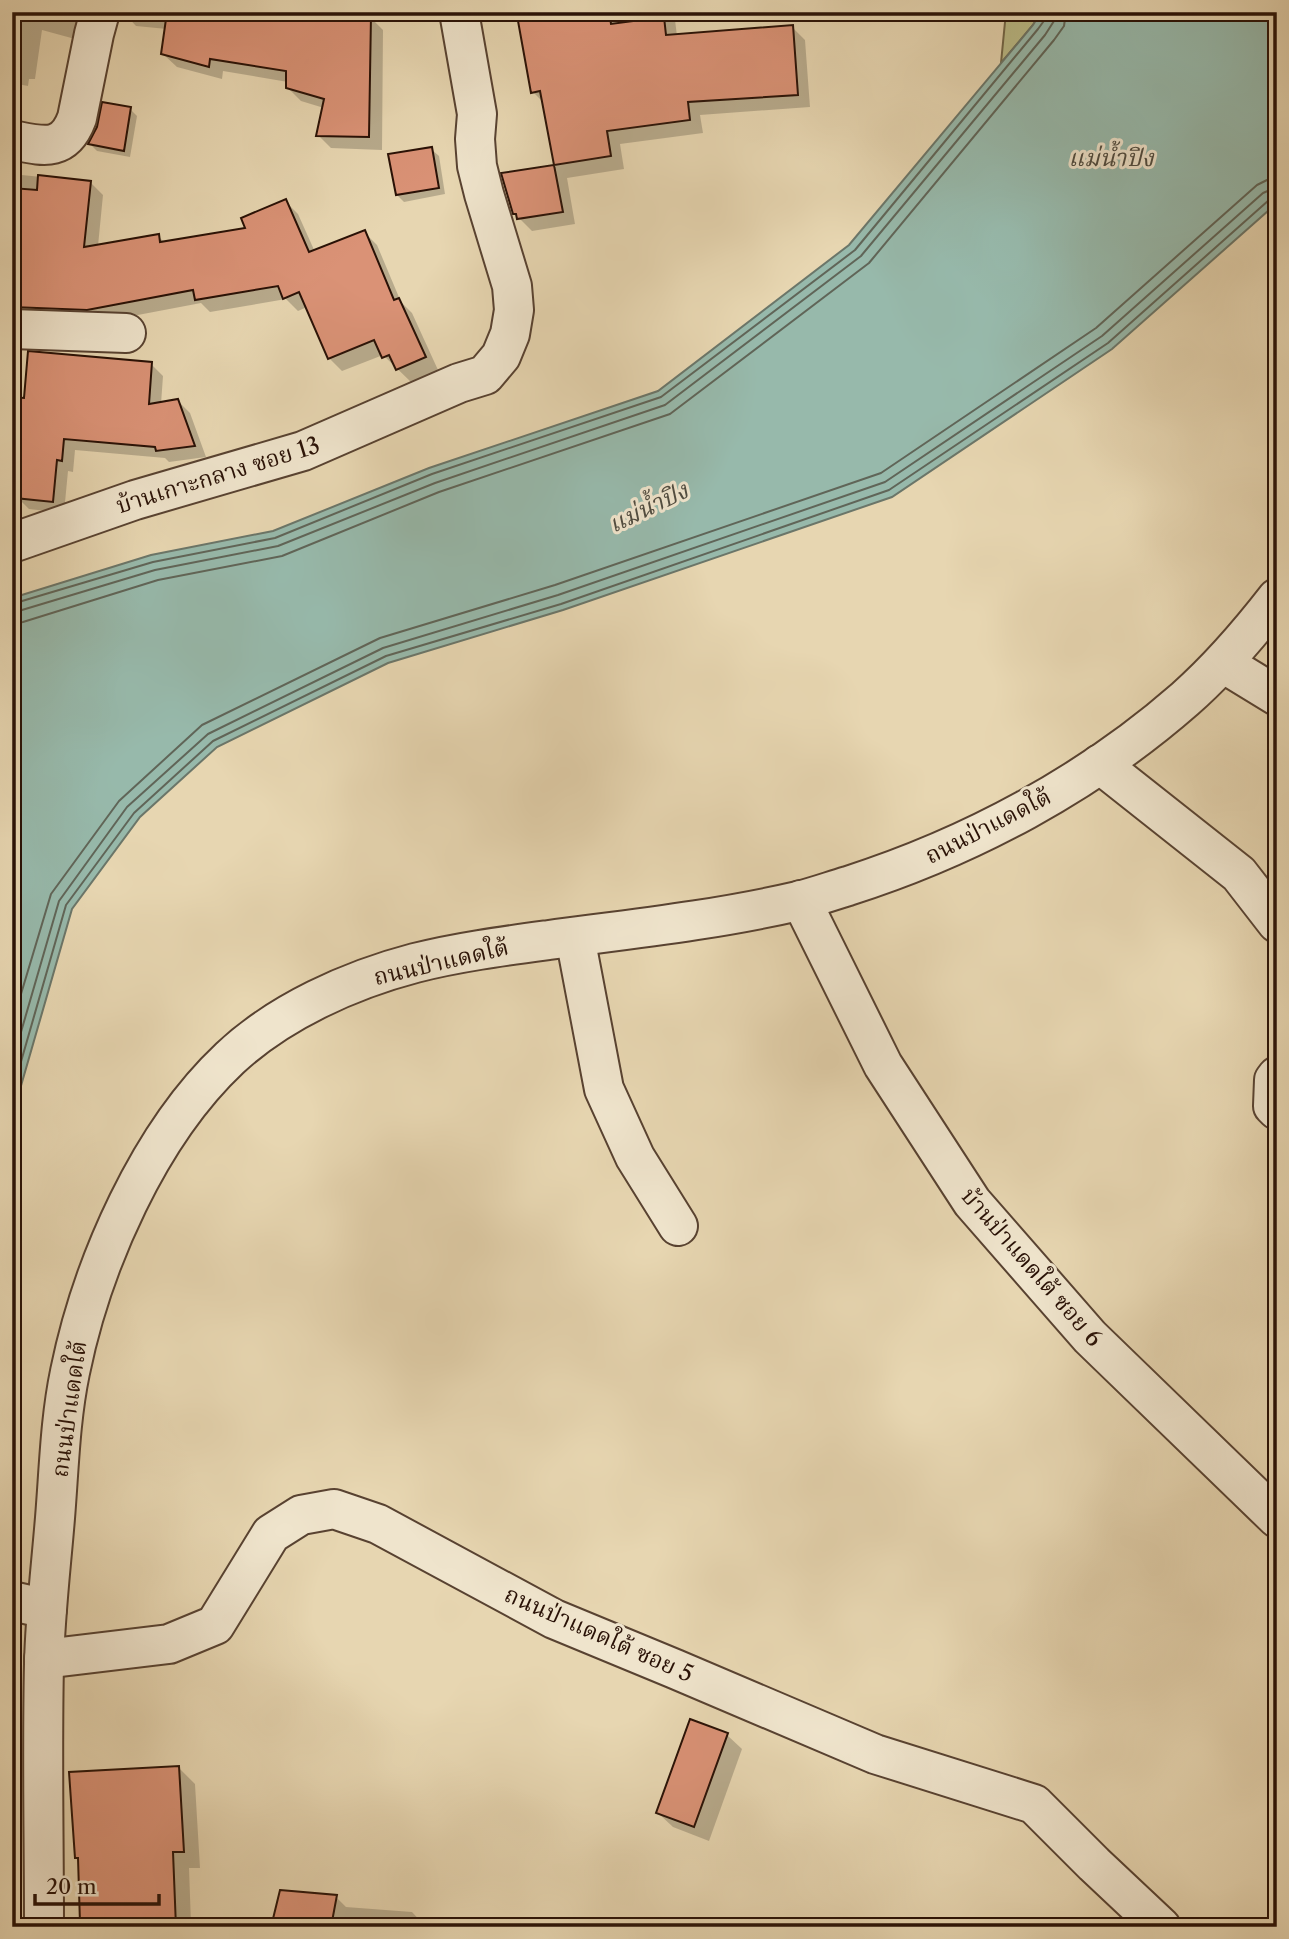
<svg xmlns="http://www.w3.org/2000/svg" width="1289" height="1939" font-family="'Libre Caslon Text','Noto Serif Thai',serif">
  <rect width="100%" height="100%" fill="#e7d6b1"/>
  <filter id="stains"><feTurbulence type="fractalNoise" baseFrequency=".00286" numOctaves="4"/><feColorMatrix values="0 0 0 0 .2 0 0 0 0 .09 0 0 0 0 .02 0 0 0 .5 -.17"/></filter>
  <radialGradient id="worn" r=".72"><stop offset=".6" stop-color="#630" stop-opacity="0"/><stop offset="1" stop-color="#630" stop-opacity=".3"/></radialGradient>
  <path fill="#bbbc88" stroke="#726647" stroke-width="2" d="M1006 12H1041L1033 25 1001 63Z"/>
  <path fill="#97b9ab" stroke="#6b7669" stroke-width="2" d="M1041 12H1277V203L1112 349 892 497 563 610 388 663 217 747 140 817 72 909 12 1117V598L151 555 273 531 429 468 658 391 849 245 1033 25Z"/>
  <g fill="#0003">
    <path d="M12 12H96L86 42 42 30 35 79H29L28 86 12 83Z"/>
    <path d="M373 12 374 21 383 30 382 150 331 148 318 135 324 108 301 101 288 88V82L223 71 222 79 177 67 163 54 167 29 136 26 123 12Z"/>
    <path d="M573 12H674L677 36 792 27 805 40 810 107 700 115 703 133 620 144 624 169 567 178 575 224 532 231 515 214 504 175 556 167 544 103 533 92Z"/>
    <path d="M130 109 137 116 130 157 97 151 90 144Z"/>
    <path d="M431 149 439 156 445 194 404 202 397 195Z"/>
    <path d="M12 174 90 182 103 195 98 246 158 236 165 243 248 229 285 201 298 214 315 252 364 232 377 245 401 302 412 313 438 370 411 382 383 355 342 371 329 358 307 307 298 311 286 299 210 312 201 303 101 322 12 324Z"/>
    <path d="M151 364 163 376 161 404 178 401 190 413 206 457 169 462 165 458 75 450 73 472 68 471 64 513 29 509 17 497 18 485 12 484V399L26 400Z"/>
    <path d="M727 1735 742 1749 709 1841 673 1827 658 1813Z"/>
    <path d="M178 1767 195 1784 200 1868H189L191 1924 247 1927H86L82 1922 80 1861 76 1858Z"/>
    <path d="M336 1897 346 1907 412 1912 426 1927H273Z"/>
  </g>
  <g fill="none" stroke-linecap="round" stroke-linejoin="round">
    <g stroke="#606558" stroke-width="2">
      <path d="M12 604 153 562 275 538 432 474 661 397 855 250 1038 29 1046 18 1047 12"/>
      <path d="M12 613 155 570 278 546 435 483 665 405 861 256 1045 35 1054 21 1055 12"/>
      <path d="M12 624 23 622 158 580 282 556 439 492 670 414 869 263 1054 40 1064 26 1066 12"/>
      <path d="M12 1024 51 894 119 801 202 725 380 638 555 585 881 473 1096 328 1257 185 1267 180 1277 179"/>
      <path d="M12 1063 59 901 127 807 208 734 383 648 558 595 885 482 1102 336 1263 193 1270 190 1277 189"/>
      <path d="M12 1093 66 905 134 813 213 741 386 656 561 604 889 490 1108 343 1269 200 1277 198"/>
    </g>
  </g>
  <g fill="#da9276" stroke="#291106" stroke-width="2">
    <path d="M167 12H286L285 14 371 15 369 137 316 136 324 99 286 88V71L210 59 209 67 161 54Z"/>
    <path d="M564 12H609L611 24 664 17 666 35 793 25 798 95 688 102 690 120 607 131 611 156 554 165 563 212 517 219 516 214H513L501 173 554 165 540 91 531 93 518 21Z"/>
    <path d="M102 102 131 107 124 151 88 144 97 127Z"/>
    <path d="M432 147 439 188 396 195 388 154Z"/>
    <path d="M38 175 91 181 84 247 159 234 160 242 245 228 241 218 286 199 309 252 365 230 394 300 399 298 426 357 396 370 389 355 382 358 374 340 328 359 299 292 283 299 278 286 195 300 193 290 87 310 12 307V188L37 190Z"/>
    <path d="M28 351 152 362 149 404 178 399 195 446 156 451 155 447 64 439 62 461 57 460 53 502 15 498 17 475 12 474V397L24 398Z"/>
    <path d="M690 1719 728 1733 694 1827 656 1813Z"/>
    <path d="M179 1766 184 1852H173L176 1927H128V1922L80 1923 78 1858H75L69 1772Z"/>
    <path d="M280 1890 337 1895 331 1927H271Z"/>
  </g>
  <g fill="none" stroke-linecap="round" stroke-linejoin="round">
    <g stroke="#584231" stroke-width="42">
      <g id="minor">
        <path d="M12 140C43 146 64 153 77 118L94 34 100 12"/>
        <path d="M12 329 126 333"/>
        <path d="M12 543 135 500 303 451 459 383 485 375 501 356 510 334 514 310 512 286 484 194 477 166 475 139 477 114 459 12"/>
        <path d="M1223 663 1277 696"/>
        <path d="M1100 764 1239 874 1277 923"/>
        <path d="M801 900 883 1065 972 1202 1090 1337 1277 1518"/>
        <path d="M575 937 604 1089 635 1157 678 1226"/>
        <path d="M1277 1076 1274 1080 1273 1106 1277 1110"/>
        <path d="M12 1601 47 1609"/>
        <path d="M44 1659 169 1644 215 1625 271 1534 301 1515 334 1509 378 1524 554 1619 675 1669 875 1754 1034 1804 1094 1864 1161 1927"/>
        <path d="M44 1927C44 1839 42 1752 44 1664 45 1616 51 1567 55 1518 59 1469 60 1420 70 1372 92 1264 149 1134 230 1058 279 1012 350 980 415 963 458 952 504 946 549 940 632 929 716 920 798 901 815 897 831 891 848 886 970 847 1088 784 1185 699 1219 669 1249 634 1277 598"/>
      </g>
    </g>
    <use href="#minor" stroke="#efe4cc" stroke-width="38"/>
  </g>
  <g text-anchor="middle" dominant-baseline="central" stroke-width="6" stroke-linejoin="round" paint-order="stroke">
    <g font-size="23" fill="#291106" stroke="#efe4cc">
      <text transform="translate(218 475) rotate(-17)">บ้านเกาะกลาง ซอย 13</text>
      <text transform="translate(988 826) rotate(-27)">ถนนป่าแดดใต้</text>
      <text transform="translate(441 962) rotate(-13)">ถนนป่าแดดใต้</text>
      <text transform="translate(1032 1267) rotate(49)">บ้านป่าแดดใต้ ซอย 6</text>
      <text transform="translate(69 1409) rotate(-82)">ถนนป่าแดดใต้</text>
      <text transform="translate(599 1634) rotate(24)">ถนนป่าแดดใต้ ซอย 5</text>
    </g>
    <g font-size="24" font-style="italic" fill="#504c40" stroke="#efe4cc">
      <text x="1111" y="157">แม่น้ำปิง</text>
      <text transform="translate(648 507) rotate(-26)">แม่น้ำปิง</text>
    </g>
  </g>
  <rect width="1289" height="1939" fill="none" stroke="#e7d6b1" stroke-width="42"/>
  <rect x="14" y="14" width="1261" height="1911" fill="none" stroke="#291106" stroke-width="3.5"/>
  <rect x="21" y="21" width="1247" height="1897" fill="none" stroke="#291106" stroke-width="2"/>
  <path d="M35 1894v10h124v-10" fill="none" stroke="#291106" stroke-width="3.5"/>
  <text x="46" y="1894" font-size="21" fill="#291106" stroke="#efe4cc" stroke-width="5" paint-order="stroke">20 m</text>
  <rect width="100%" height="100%" filter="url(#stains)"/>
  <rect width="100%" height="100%" fill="url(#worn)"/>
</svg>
